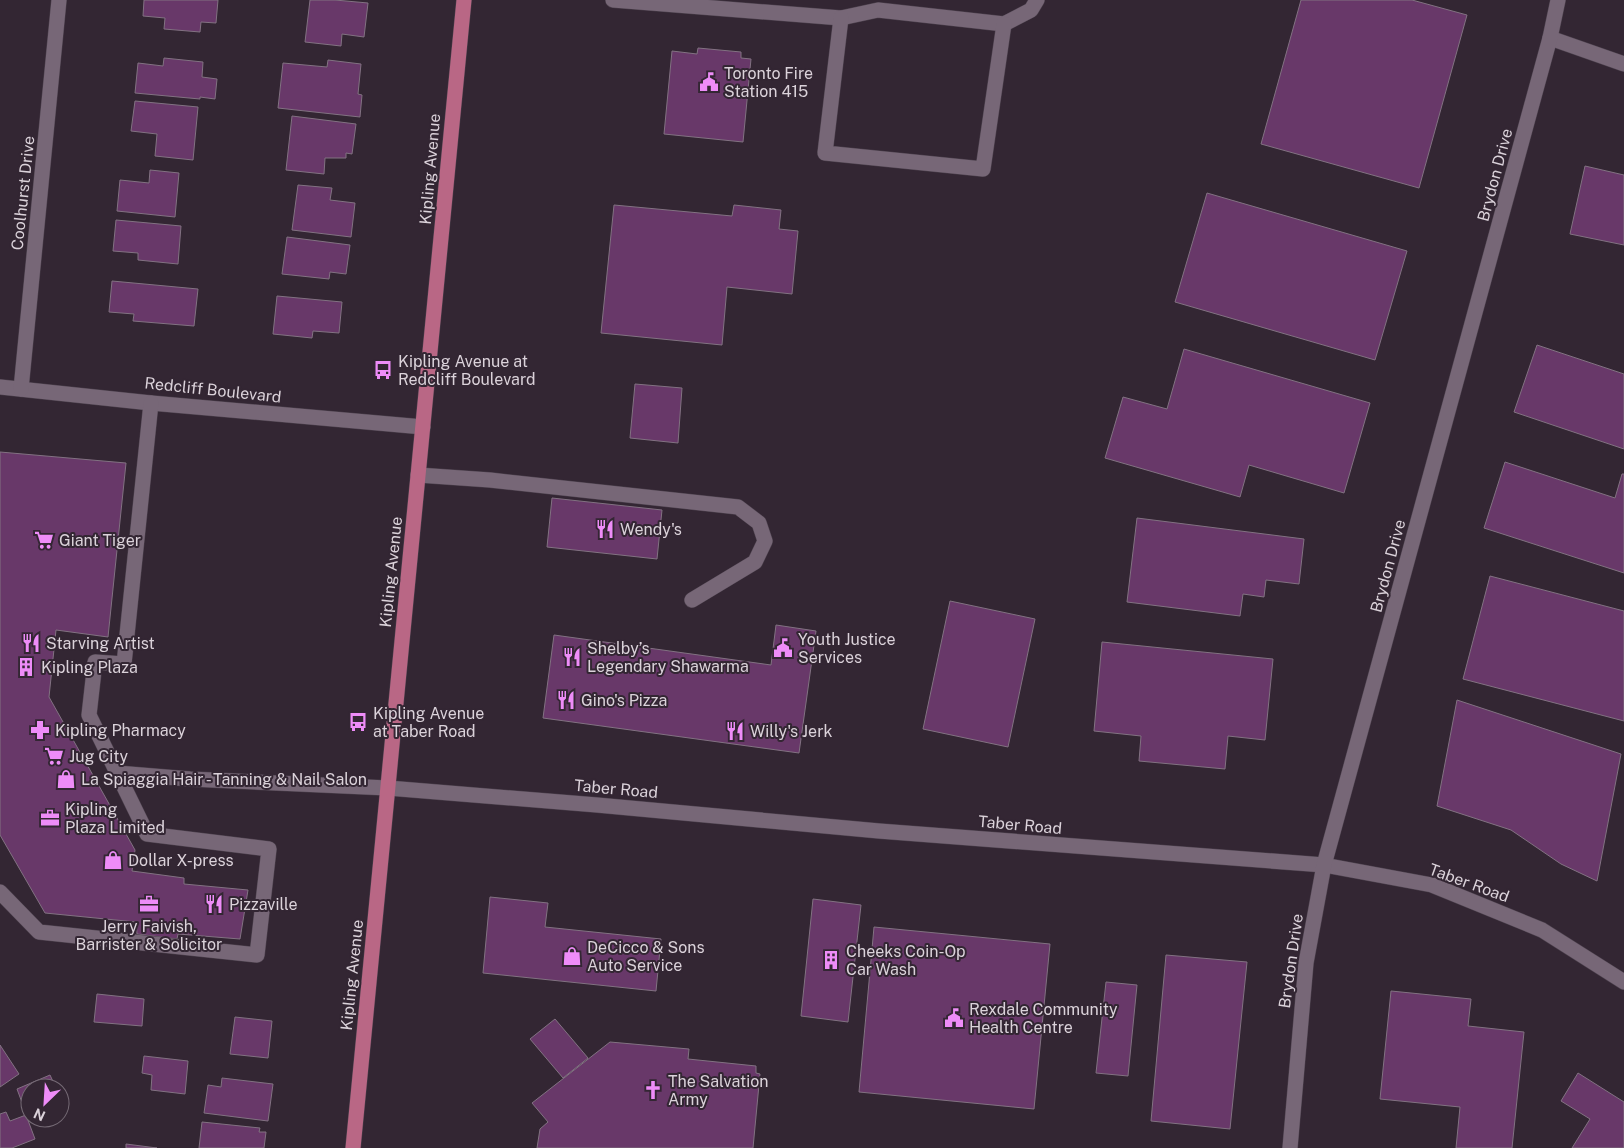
<svg xmlns="http://www.w3.org/2000/svg" width="1624" height="1148" font-family="'Public Sans',sans-serif">
  <rect width="100%" height="100%" fill="#332633"/>
  <g fill="#683869" stroke="#827282">
    <path d="M144 0H218L216 23 201 22 200 32 164 29 165 18 143 16Z"/>
    <path d="M310 0H335L368 3 364 37 342 34 341 46 305 42Z"/>
    <path d="M1301 0H1412L1467 15 1419 188 1261 144Z"/>
    <path d="M698 48 741 52V58L751 59 743 142 664 134 672 51 697 54Z"/>
    <path d="M164 58 203 62 202 77 217 79 215 99 200 97V99L135 93 138 63 163 66Z"/>
    <path d="M328 60 361 64 358 94 362 95 360 117 278 108 283 63 327 67Z"/>
    <path d="M135 101 198 107 193 160 155 156 157 134 131 131Z"/>
    <path d="M292 116 356 124 352 154 346 153V158H325L324 174 286 170Z"/>
    <path d="M1585 166 1624 175V245L1570 234Z"/>
    <path d="M150 170 179 173 175 217 117 211 120 180 149 183Z"/>
    <path d="M298 185 332 188 330 200 355 203 351 237 292 230Z"/>
    <path d="M1207 193 1407 251 1375 360 1175 302Z"/>
    <path d="M614 205 732 216 734 205 781 210 779 229 798 231 792 294 727 287 722 345 601 333Z"/>
    <path d="M116 220 181 226 178 264 138 260V253L113 251Z"/>
    <path d="M287 237 350 245 346 274 330 272 329 279 282 274Z"/>
    <path d="M112 281 198 289 194 326 133 321 134 314 109 312Z"/>
    <path d="M277 296 342 302 339 333 313 331 312 338 273 334Z"/>
    <path d="M1537 345 1624 374V449L1514 412Z"/>
    <path d="M1184 349 1370 403 1344 493 1249 465 1240 497 1105 458 1123 397 1167 409Z"/>
    <path d="M635 384 682 388 678 443 630 438Z"/>
    <path d="M0 452 126 463 108 637 56 630 49 697 135 850 132 871 184 878V884L248 890 240 939 178 934 177 939 137 934 136 922 45 913 0 835Z"/>
    <path d="M1505 462 1615 498 1622 474H1624V573L1484 528Z"/>
    <path d="M552 498 662 510 657 559 547 547Z"/>
    <path d="M1137 518 1304 539 1299 584 1266 580 1264 597 1243 594 1240 616 1127 602Z"/>
    <path d="M1490 576 1624 611V721L1463 679Z"/>
    <path d="M950 601 1035 619 1008 747 923 729Z"/>
    <path d="M776 625 816 631 799 753 543 718 554 635 771 665Z"/>
    <path d="M1102 642 1273 659 1265 740 1228 736 1225 769 1139 761 1141 736 1094 731Z"/>
    <path d="M1457 700 1621 754 1597 881 1561 864 1511 830 1437 806Z"/>
    <path d="M490 897 548 903 545 927 661 939 656 991 483 973Z"/>
    <path d="M813 899 861 905 848 1022 801 1016Z"/>
    <path d="M874 927 1050 944 1034 1109 859 1092Z"/>
    <path d="M1166 955 1247 962 1230 1129 1151 1121Z"/>
    <path d="M1106 982 1137 985 1128 1076 1096 1073Z"/>
    <path d="M1391 991 1471 999 1468 1026 1524 1032 1512 1148H1456L1460 1107 1380 1099Z"/>
    <path d="M97 994 144 999 142 1026 94 1022Z"/>
    <path d="M235 1017 272 1021 268 1058 230 1054Z"/>
    <path d="M555 1019 588 1058 563 1078 530 1039Z"/>
    <path d="M610 1042 689 1049 688 1059 756 1066V1073L760 1074 753 1148H537L540 1129 548 1122 532 1103Z"/>
    <path d="M0 1045 19 1074 0 1087Z"/>
    <path d="M144 1056 188 1061 185 1094 151 1090 152 1075 142 1073Z"/>
    <path d="M1578 1073 1624 1102V1148H1572L1590 1119 1561 1101Z"/>
    <path d="M50 1075 56 1088H30V1105L24 1108 17 1089Z"/>
    <path d="M222 1078 273 1084 268 1121 204 1113 208 1085 221 1087Z"/>
    <path d="M6 1112 10 1121 26 1115 35 1139 12 1148H0V1114Z"/>
    <path d="M202 1122 260 1128 259 1132H266L264 1148H199Z"/>
    <path d="M126 1144 157 1148H126Z"/>
  </g>
  <g fill="none" stroke-linecap="round" stroke-linejoin="round">
    <g stroke="#4c414d" stroke-width="16">
      <g id="minor">
        <path d="M613 0 841 18 878 10 1004 24 1031 10 1037 0"/>
        <path d="M841 18 825 153 983 169 1004 24"/>
        <path d="M1550 38 1624 64"/>
        <path d="M0 387 151 403 423 427"/>
        <path d="M21 389 59 0"/>
        <path d="M418 475 490 480 738 507 759 523 765 541 755 562 692 600"/>
        <path d="M117 773 190 779 388 788 597 805 879 831 1324 865 1432 885 1542 930 1624 982"/>
        <path d="M0 892 39 932 257 955 269 849 147 834 89 715 95 662 124 664 151 403"/>
        <path d="M1290 1148 1306 963 1324 865 1550 38 1558 0"/>
      </g>
    </g>
    <g stroke="#4c414d" stroke-width="16">
      <path id="major" d="M353 1148 464 0"/>
    </g>
    <use href="#minor" stroke="#776777" stroke-width="15"/>
    <use href="#major" stroke="#b96785" stroke-width="15"/>
  </g>
  <defs>
    <g id="civic-bare" transform="scale(1.5)"><path d="M-.6-6.5H3V-4.5H.6V-3L4-1V1h2V6H-6V1h2V-1L-.6-3ZM-1.2 2.5V6h2.4V2.5Z" fill="#ee8cf8" stroke="#332633" stroke-width="2.5" paint-order="stroke"/></g>
    <g id="bus-bare" transform="scale(1.5)"><path d="M-5-6H5V4H4V6H2V4H-2V6H-4V4H-5ZM-3.5-4V0h7V-4ZM-3.5 1.2v1.5H-2V1.2ZM2 1.2v1.5H3.5V1.2Z" fill="#ee8cf8" stroke="#332633" stroke-width="2.5" paint-order="stroke"/></g>
    <g id="restaurant-bare" transform="scale(1.5)"><path d="M-5-6h1v4h1v-4h1v4h1v-4h1v5L-1.5 .5V6h-2V.5L-5-1ZM5-6V6H3V1.5H1.5Q1.5-4 5-6Z" fill="#ee8cf8" stroke="#332633" stroke-width="2.5" paint-order="stroke"/></g>
    <g id="supermarket-bare" transform="scale(1.5)"><path d="M-6-5.5h2.5l.6 2H6L4.5 2H-2.5L-4.4-4H-6ZM-1.5 3.2a1.3 1.3 0 1 0 .1 0ZM3 3.2a1.3 1.3 0 1 0 .1 0Z" fill="#ee8cf8" stroke="#332633" stroke-width="2.5" paint-order="stroke"/></g>
    <g id="building-bare" transform="scale(1.5)"><path d="M-4-6H4V6H1V3H-1V6H-4ZM-2.5-4.3h1.7v1.8h-1.7ZM.8-4.3h1.7v1.8H.8ZM-2.5-1h1.7V.8h-1.7ZM.8-1h1.7V.8H.8Z" fill="#ee8cf8" stroke="#332633" stroke-width="2.5" paint-order="stroke"/></g>
    <g id="pharmacy-bare" transform="scale(1.5)"><path d="M-2-6h4v4h4v4h-4v4h-4v-4h-4v-4h4Z" fill="#ee8cf8" stroke="#332633" stroke-width="2.5" paint-order="stroke"/></g>
    <g id="shop-bare" transform="scale(1.5)"><path d="M-5-2.5h2.3a2.7 3.5 0 0 1 5.4 0H5L5.5 6h-11ZM-1.5-2.5h3a1.5 2.3 0 0 0-3 0Z" fill="#ee8cf8" stroke="#332633" stroke-width="2.5" paint-order="stroke"/></g>
    <g id="office-bare" transform="scale(1.5)"><path d="M-6-3h4V-5.5h4V-3h4V5H-6ZM-1-4.5V-3h2v-1.5ZM-6 0V1H6V0Z" fill="#ee8cf8" stroke="#332633" stroke-width="2.5" paint-order="stroke"/></g>
    <g id="church-bare" transform="scale(1.5)"><path d="M-1.2-6h2.4v3.5h3.3v2.4h-3.3V6h-2.4V-.1h-3.3v-2.4h3.3Z" fill="#ee8cf8" stroke="#332633" stroke-width="2.5" paint-order="stroke"/></g>
  </defs>
  <g fill-rule="evenodd">
    <use href="#civic-bare" x="709" y="82"/>
    <use href="#bus-bare" x="383" y="370"/>
    <use href="#restaurant-bare" x="605" y="529"/>
    <use href="#supermarket-bare" x="44" y="540"/>
    <use href="#restaurant-bare" x="31" y="643"/>
    <use href="#civic-bare" x="783" y="648"/>
    <use href="#restaurant-bare" x="572" y="657"/>
    <use href="#building-bare" x="26" y="667"/>
    <use href="#restaurant-bare" x="566" y="700"/>
    <use href="#bus-bare" x="358" y="722"/>
    <use href="#pharmacy-bare" x="40" y="730"/>
    <use href="#restaurant-bare" x="735" y="731"/>
    <use href="#supermarket-bare" x="54" y="756"/>
    <use href="#shop-bare" x="66" y="779"/>
    <use href="#office-bare" x="50" y="818"/>
    <use href="#shop-bare" x="113" y="860"/>
    <use href="#office-bare" x="149" y="904"/>
    <use href="#restaurant-bare" x="214" y="904"/>
    <use href="#shop-bare" x="572" y="956"/>
    <use href="#building-bare" x="831" y="960"/>
    <use href="#civic-bare" x="954" y="1018"/>
    <use href="#church-bare" x="653" y="1090"/>
  </g>
  <g text-anchor="middle" dominant-baseline="central" stroke-width="4" stroke-linejoin="round" paint-order="stroke">
    <g font-size="16" fill="#dbd2da" stroke="#332633" text-anchor="start">
      <text x="724" y="73">Toronto Fire<tspan x="724" dy="18">Station 415</tspan></text>
      <text x="398" y="361">Kipling Avenue at<tspan x="398" dy="18">Redcliff Boulevard</tspan></text>
      <text x="620" y="529">Wendy's</text>
      <text x="59" y="540">Giant Tiger</text>
      <text x="798" y="639">Youth Justice<tspan x="798" dy="18">Services</tspan></text>
      <text x="46" y="643">Starving Artist</text>
      <text x="587" y="648">Shelby’s<tspan x="587" dy="18">Legendary Shawarma</tspan></text>
      <text x="41" y="667">Kipling Plaza</text>
      <text x="581" y="700">Gino's Pizza</text>
      <text x="373" y="713">Kipling Avenue<tspan x="373" dy="18">at Taber Road</tspan></text>
      <text x="55" y="730">Kipling Pharmacy</text>
      <text x="750" y="731">Willy's Jerk</text>
      <text x="69" y="756">Jug City</text>
      <text x="81" y="779">La Spiaggia Hair - Tanning &amp; Nail Salon</text>
      <text x="65" y="809">Kipling<tspan x="65" dy="18">Plaza Limited</tspan></text>
      <text x="128" y="860">Dollar X-press</text>
      <text x="229" y="904">Pizzaville</text>
      <text x="149" y="926" text-anchor="middle">Jerry Faivish,<tspan x="149" dy="18">Barrister &amp; Solicitor</tspan></text>
      <text x="587" y="947">DeCicco &amp; Sons<tspan x="587" dy="18">Auto Service</tspan></text>
      <text x="846" y="951">Cheeks Coin-Op<tspan x="846" dy="18">Car Wash</tspan></text>
      <text x="969" y="1009">Rexdale Community<tspan x="969" dy="18">Health Centre</tspan></text>
      <text x="668" y="1081">The Salvation<tspan x="668" dy="18">Army</tspan></text>
    </g>
    <g font-size="16" fill="#dbd2da" stroke="#332633">
      <text transform="translate(430 169) rotate(-85)">Kipling Avenue</text>
      <text transform="translate(1495 175) rotate(-75)">Brydon Drive</text>
      <text transform="translate(23 193) rotate(-84)">Coolhurst Drive</text>
      <text transform="translate(213 390) rotate(6)">Redcliff Boulevard</text>
      <text transform="translate(1388 566) rotate(-75)">Brydon Drive</text>
      <text transform="translate(391 572) rotate(-84)">Kipling Avenue</text>
      <text transform="translate(616 789) rotate(5)">Taber Road</text>
      <text transform="translate(1020 825) rotate(5)">Taber Road</text>
      <text transform="translate(1469 883) rotate(20)">Taber Road</text>
      <text transform="translate(1291 961) rotate(-82)">Brydon Drive</text>
      <text transform="translate(352 975) rotate(-84)">Kipling Avenue</text>
    </g>
  </g>
  <g transform="translate(45 1103) rotate(205)"><circle r="24" fill="#332633" stroke="#766b76"/>
  <path d="M0-4L9 19L0 12L-9 19Z" fill="#ee8cf8"/>
  <text y="-8" font-size="14" font-weight="bold" text-anchor="middle" fill="#dbd2da">N</text>
  </g>
</svg>
